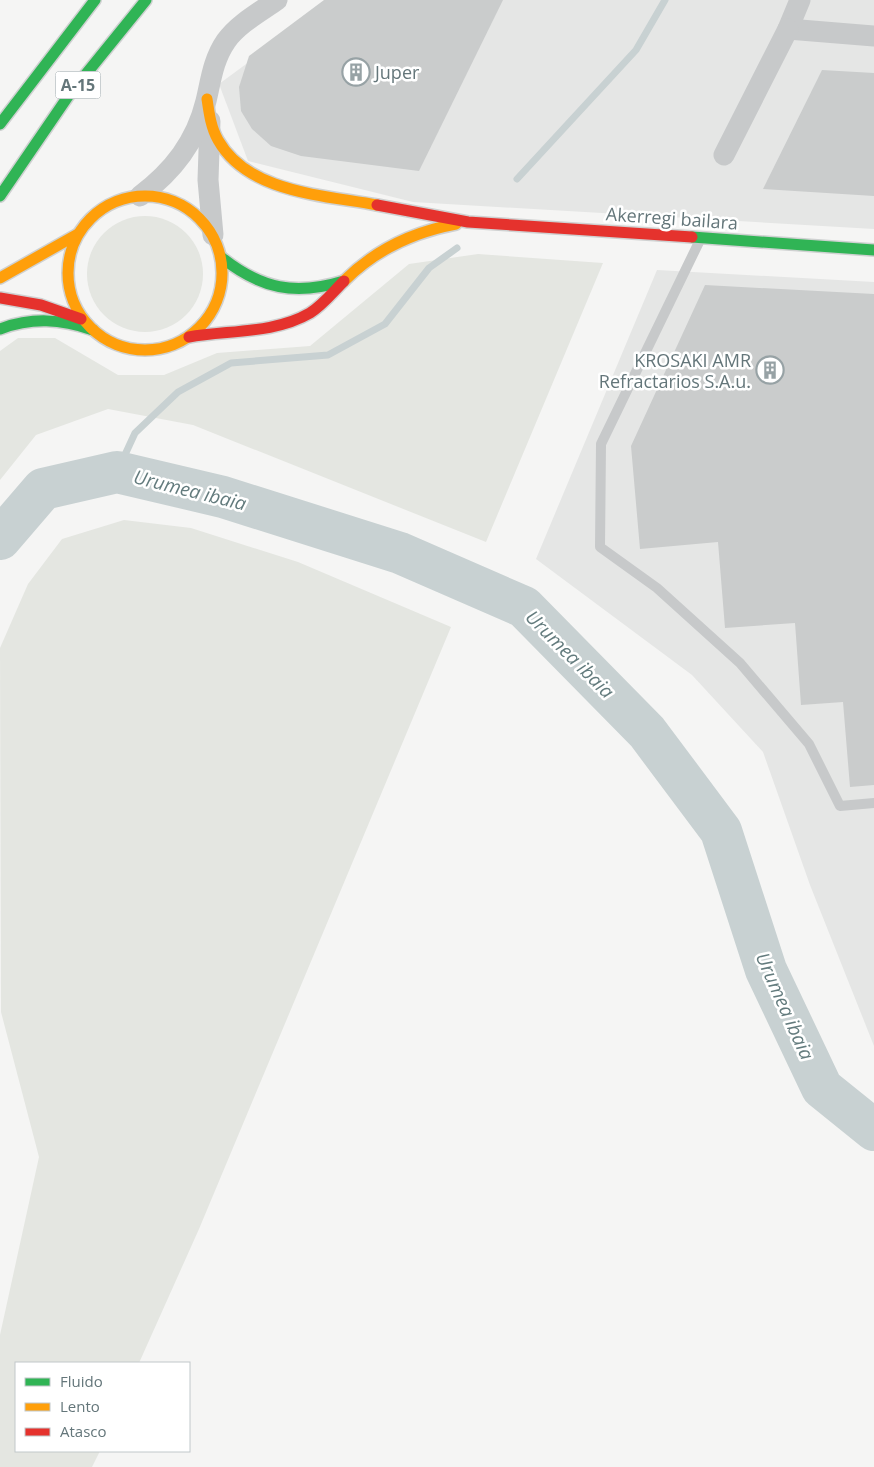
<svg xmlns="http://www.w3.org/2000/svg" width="874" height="1467" font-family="'Open Sans',sans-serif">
  <rect width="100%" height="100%" fill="#f5f5f4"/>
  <g fill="#e5e6e5">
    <path d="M333 0H874V229L413 202 248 161 219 84Z"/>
    <path d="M657 270 874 282V1046L810 885 763 752 692 675 536 559Z"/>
  </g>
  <g fill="#e4e6e1">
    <circle cx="145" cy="274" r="58"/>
    <path d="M478 254 603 263 486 542 193 425 108 409 36 435 0 480V351L18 338H55L118 375H164L217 353 310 346 409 264Z"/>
    <path d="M124 520 191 528 298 562 451 627 199 1229 139 1363H16V1451H100L92 1467H0V1335L39 1157 1 1012 0 648 28 584 62 539Z"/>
  </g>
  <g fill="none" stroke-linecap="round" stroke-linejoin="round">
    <g stroke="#c8d1d2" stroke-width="7">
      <path d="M517 179 636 50 665 0"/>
      <path d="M117 472 135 433 178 392 231 363 328 355 385 324 429 268 457 248"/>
    </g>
    <path stroke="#c8d1d2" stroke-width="42" d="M0 539 43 489 117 472 223 497 400 553 524 607 647 732 721 831 766 970 822 1088 874 1130"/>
  </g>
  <g fill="#cacccc">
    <path d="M324 0H503L419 171 301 156 271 146 252 129 241 111 239 87 249 56Z"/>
    <path d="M822 70 874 73V196L763 189Z"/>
    <path d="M705 285 874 294V785L850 787 843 702 801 705 795 623 725 628 718 542 640 549 631 446Z"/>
  </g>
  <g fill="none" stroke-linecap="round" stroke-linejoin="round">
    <g stroke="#cfd1d1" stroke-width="14">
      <g id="fast">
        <path d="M0 124 95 0"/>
        <path d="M0 196 69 95 146 0"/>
        <path d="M692 237 874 250"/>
        <path d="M221 257C261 289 295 296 344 281"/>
        <path d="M0 329C32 317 61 319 93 330"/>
      </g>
    </g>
    <g stroke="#cfd1d1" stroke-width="14">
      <g id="slow">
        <path d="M207 99C209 113 211 128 218 140 248 193 324 195 377 205"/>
        <circle cx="145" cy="273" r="77"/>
        <path d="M0 278 78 234"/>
        <path d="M344 281C375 250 413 232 456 224"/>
      </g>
    </g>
    <g stroke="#cfd1d1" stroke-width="14">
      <g id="jam">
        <path d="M377 205 468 222 692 237"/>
        <path d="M0 298 41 305 81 319"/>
        <path d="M189 337C228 330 274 334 310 313 323 305 333 292 344 281"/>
      </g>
    </g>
    <path stroke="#c7c9ca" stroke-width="10" d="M700 240 601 444 600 547 657 588 740 663 809 744 840 806 874 803"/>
    <g stroke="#c7c9ca" stroke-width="21">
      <path d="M800 0 788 29 874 36"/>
      <path d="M210 121 208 180 213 235"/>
      <path d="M724 155 788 29"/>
      <path d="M140 196C173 171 196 142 206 101 211 80 213 60 226 41 238 24 260 12 277 0"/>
    </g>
    <use href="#fast" stroke="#30b455" stroke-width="11"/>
    <use href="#slow" stroke="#ff9f0a" stroke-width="11"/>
    <use href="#jam" stroke="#e5322d" stroke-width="11"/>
  </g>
  <defs>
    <g id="building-ring" transform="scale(1.4375)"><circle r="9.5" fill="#fff" stroke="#97a2a5" stroke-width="1.5"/><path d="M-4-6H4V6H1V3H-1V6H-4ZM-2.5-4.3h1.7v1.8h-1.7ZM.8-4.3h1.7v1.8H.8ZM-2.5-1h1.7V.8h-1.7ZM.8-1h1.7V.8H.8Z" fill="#97a2a5"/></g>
  </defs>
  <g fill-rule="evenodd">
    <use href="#building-ring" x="356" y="72"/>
    <use href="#building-ring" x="770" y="370"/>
  </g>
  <g text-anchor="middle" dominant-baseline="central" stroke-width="5" stroke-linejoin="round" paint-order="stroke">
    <rect fill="#fff" stroke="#929fa2" stroke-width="1" x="55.5" y="71.5" width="45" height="27" rx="4"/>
    <g font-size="16" font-weight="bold" fill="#64767a">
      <text x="78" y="85">A-15</text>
    </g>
    <g font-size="18" fill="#64767a" stroke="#fff" text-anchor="start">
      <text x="375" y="72">Juper</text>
      <text x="751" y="360" text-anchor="end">KROSAKI AMR<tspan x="751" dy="21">Refractarios S.A.u.</tspan></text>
    </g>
    <g font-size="18" fill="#64767a" stroke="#fff">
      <text transform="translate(672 218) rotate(4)">Akerregi bailara</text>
    </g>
    <g font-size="19" font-style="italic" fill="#637b7d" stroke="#fff">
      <text transform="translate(190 490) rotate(14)">Urumea ibaia</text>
      <text transform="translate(570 654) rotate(45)">Urumea ibaia</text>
      <text transform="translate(785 1006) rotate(66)">Urumea ibaia</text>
    </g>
  </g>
  <rect x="15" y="1362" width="175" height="90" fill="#ffffff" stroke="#c1c8ca"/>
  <rect x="25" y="1378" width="25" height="8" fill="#30b455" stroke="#c1c8ca"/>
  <text x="60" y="1387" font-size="15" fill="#64767a">Fluido</text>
  <rect x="25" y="1403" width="25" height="8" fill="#ff9f0a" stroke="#c1c8ca"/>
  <text x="60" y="1412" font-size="15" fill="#64767a">Lento</text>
  <rect x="25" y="1428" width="25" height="8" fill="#e5322d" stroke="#c1c8ca"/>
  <text x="60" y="1437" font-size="15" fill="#64767a">Atasco</text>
</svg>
